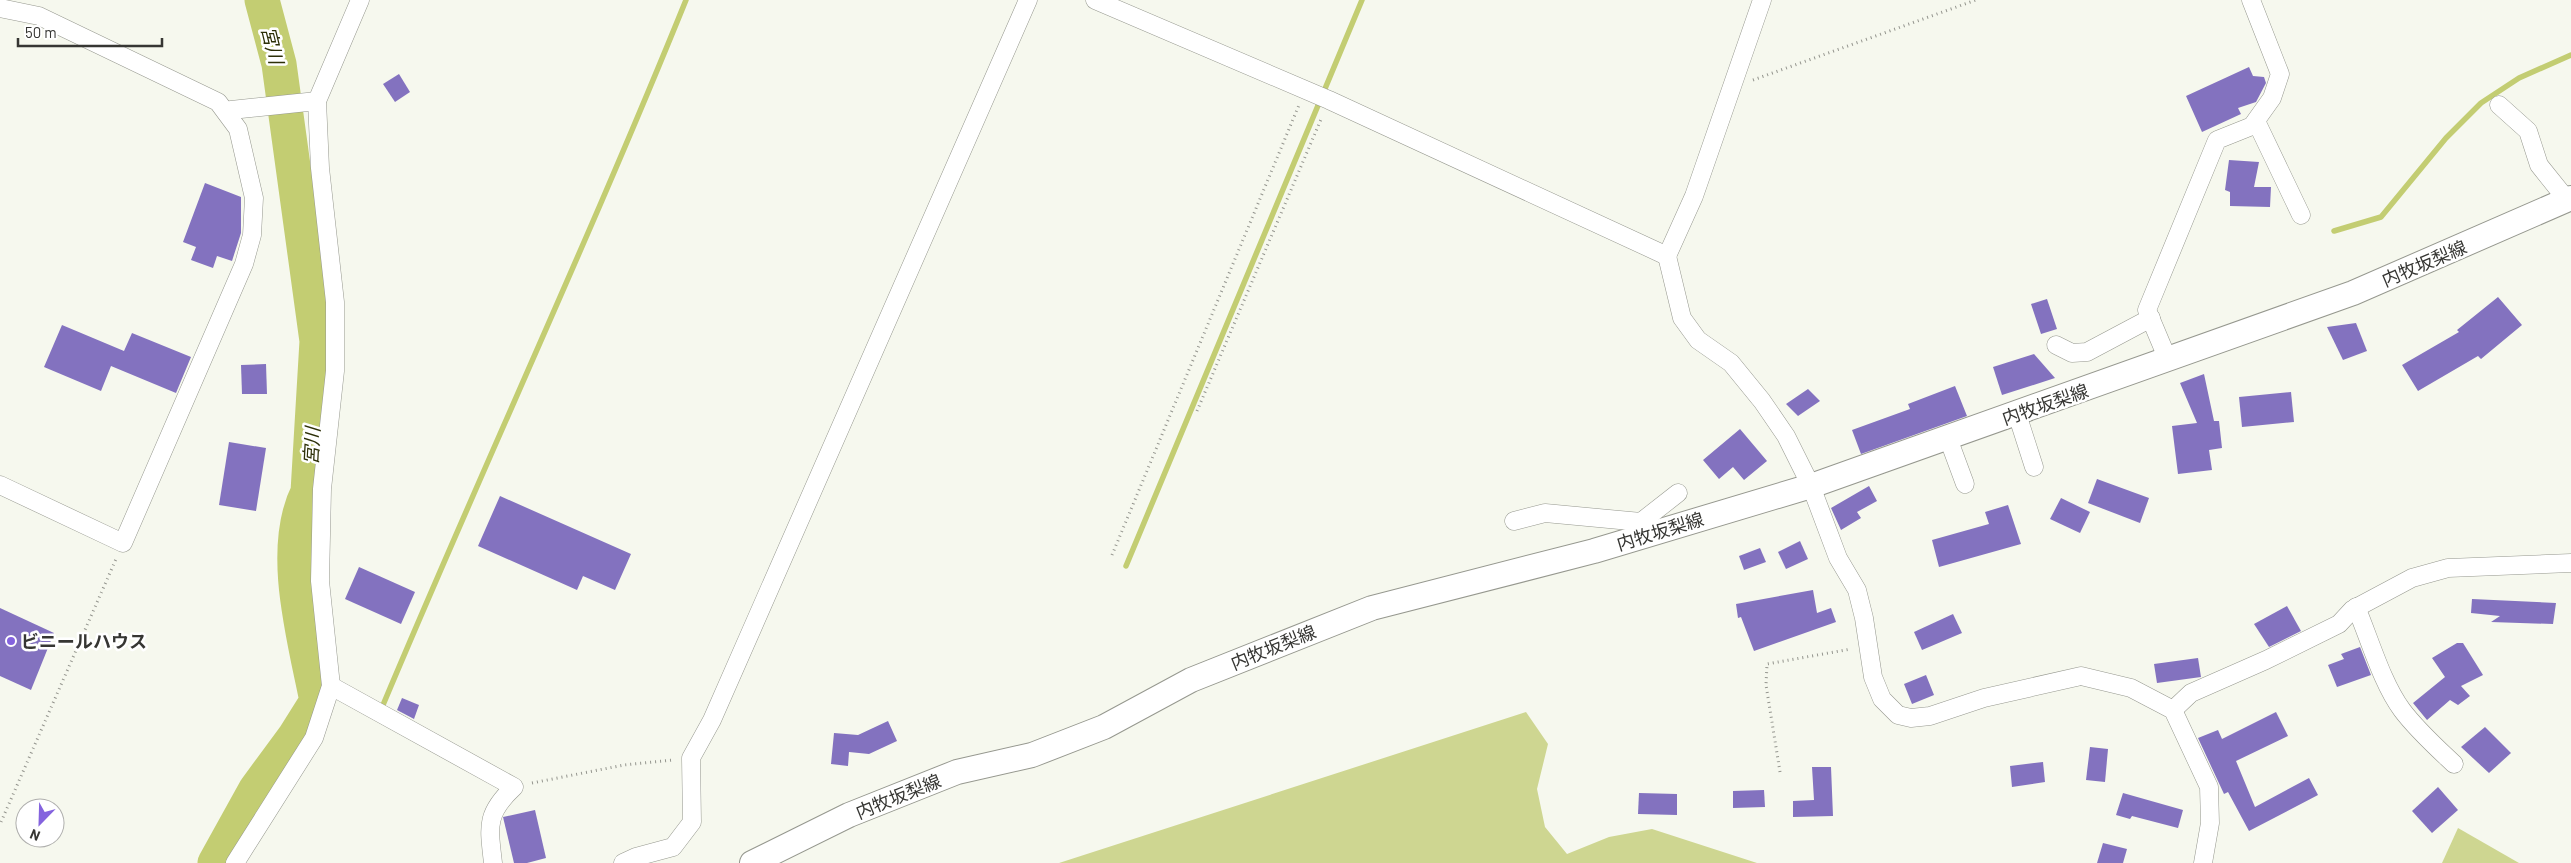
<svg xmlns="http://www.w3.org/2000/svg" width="2571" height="863" font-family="Barlow,'Noto Sans JP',sans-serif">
  <rect width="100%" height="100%" fill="#f6f8ee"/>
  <g fill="#ced691">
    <path d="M1526 712 1548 744 1537 789 1545 827 1567 854 1609 837 1652 829 1757 863H1059Z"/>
    <path d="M2458 828 2519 863H2442Z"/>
  </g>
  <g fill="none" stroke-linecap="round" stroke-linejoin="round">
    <g stroke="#c3cd72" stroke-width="5.5">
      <path d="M2334 231 2381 217 2446 138 2481 103 2519 78 2571 55"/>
      <path d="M1126 566 1362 0"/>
      <path d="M383 705C482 469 590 237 686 0"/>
    </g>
    <path stroke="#c3cd72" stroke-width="35" d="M215 863 256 789 295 736 317 701C305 640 279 549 308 492L317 341 279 64 262 0"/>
  </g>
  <g fill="#8372bf">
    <path d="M2249 67 2253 76 2264 77 2266 83 2256 102 2238 108 2241 114 2202 132 2186 96Z"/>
    <path d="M399 74 410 92 395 102 383 84Z"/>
    <path d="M2229 160 2259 162 2254 187H2271L2270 207 2230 206V192L2225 190Z"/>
    <path d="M205 183 241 197V233L232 261 217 256 213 268 191 260 196 247 183 242Z"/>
    <path d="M2498 297 2522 325 2481 359 2478 356 2418 391 2402 365 2459 332 2457 330Z"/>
    <path d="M2047 299 2057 329 2041 334 2031 304Z"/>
    <path d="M2356 323 2367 351 2343 360 2327 327Z"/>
    <path d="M62 325 124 351 132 333 191 357 176 393 111 366 101 391 44 367Z"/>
    <path d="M2034 354 2055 378 2002 395 1993 367Z"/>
    <path d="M266 364 267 394H242L241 365Z"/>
    <path d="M2204 374 2214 421H2219L2222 448 2209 450 2212 470 2178 474 2172 426 2197 423 2180 383Z"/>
    <path d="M1955 386 1967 416 1861 454 1852 430 1910 409 1908 404Z"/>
    <path d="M1808 389 1820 401 1798 416 1786 404Z"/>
    <path d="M2291 392 2294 422 2242 427 2239 397Z"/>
    <path d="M1740 429 1767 461 1744 480 1733 467 1719 479 1703 460Z"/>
    <path d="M229 442 266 448 256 511 219 505Z"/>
    <path d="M2097 479 2149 498 2140 523 2088 503Z"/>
    <path d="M1869 486 1877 501 1857 512 1861 518 1841 530 1831 508Z"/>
    <path d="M500 496 631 554 615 590 583 576 577 590 478 546Z"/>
    <path d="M2061 498 2090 512 2080 533 2050 519Z"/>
    <path d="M2008 505 2021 544 1939 567 1932 540 1989 524 1985 512Z"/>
    <path d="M1800 541 1808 559 1786 569 1778 552Z"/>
    <path d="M1760 548 1766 562 1744 570 1739 556Z"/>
    <path d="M359 567 415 592 401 624 345 599Z"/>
    <path d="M1813 590 1817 613 1831 608 1836 622 1754 651 1741 617 1738 618 1736 604Z"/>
    <path d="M2472 599 2556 603 2553 624 2491 622 2500 616 2471 613Z"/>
    <path d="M2287 606 2301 631 2269 647 2254 624Z"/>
    <path d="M0 608 54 633 31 690 0 676Z"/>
    <path d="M1953 614 1962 633 1922 650 1914 632Z"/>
    <path d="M2457 643H2463L2483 675 2461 686 2470 696 2458 705 2450 700 2427 720 2413 703 2445 677 2432 658Z"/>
    <path d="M2360 647 2371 675 2337 687 2328 665 2344 659 2341 654Z"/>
    <path d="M2198 658 2201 677 2157 683 2154 664Z"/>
    <path d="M1926 675 1934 695 1912 704 1904 684Z"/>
    <path d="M402 698 419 705 414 719 397 710Z"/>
    <path d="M2276 712 2288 736 2236 761 2255 807 2309 778 2318 795 2249 831 2228 792 2224 794 2198 738 2218 730 2222 739Z"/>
    <path d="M888 721 897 741 869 754 849 752 848 766 831 764 834 733 858 735Z"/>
    <path d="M2485 727 2511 753 2489 773 2461 747Z"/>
    <path d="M2090 747 2108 749 2105 782 2086 780Z"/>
    <path d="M2043 762 2045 782 2012 787 2010 766Z"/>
    <path d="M1812 767H1831L1833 816 1793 817V801L1814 800Z"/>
    <path d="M2438 787 2458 810 2432 833 2412 811Z"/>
    <path d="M1764 790 1765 807 1733 808V791Z"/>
    <path d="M1639 793 1677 794V815L1638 814Z"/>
    <path d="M2123 793 2183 810 2178 828 2132 816 2130 819 2116 815Z"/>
    <path d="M535 810 546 858 527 863H514L503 817Z"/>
    <path d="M2103 843 2127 849 2123 863H2097Z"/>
  </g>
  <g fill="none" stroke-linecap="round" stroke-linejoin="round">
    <g stroke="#96988f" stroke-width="19">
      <g id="street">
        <path d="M1095 0 1329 100 1667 256 1694 196 1762 0"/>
        <path d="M0 8 39 16 218 102 238 129 254 198 252 235 244 264 123 543 0 485"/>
        <path d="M2499 105 2528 131 2539 165 2567 200"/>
        <path d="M227 113 231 110 317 101"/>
        <path d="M2256 121 2301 215"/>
        <path d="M1667 256 1682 318 1698 340 1731 363 1762 401 1786 436 1811 486 1838 558 1857 590 1864 618 1873 677 1882 699 1898 715 1911 718 1930 716 1984 698 2081 676 2131 688 2173 710 2209 787 2210 823 2203 863"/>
        <path d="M2056 345 2072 353 2087 352 2151 318"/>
        <path d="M2168 360 2147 310 2217 140 2252 126 2272 98 2280 74 2251 0"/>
        <path d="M2017 414 2034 467"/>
        <path d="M1948 438 1965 484"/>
        <path d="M1514 521 1545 513 1641 522 1645 536"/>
        <path d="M1641 522 1678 493"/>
        <path d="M2356 607C2370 640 2382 683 2402 710 2417 730 2436 747 2454 764"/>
        <path d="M331 686 514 787C485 814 489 827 493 863"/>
        <path d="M2173 710 2191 693 2266 660 2339 624 2352 610 2412 578 2448 568 2571 563"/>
        <path d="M235 863 314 738 331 686 320 581 322 489 335 371V302L320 168 317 101 360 0"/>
        <path d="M623 863 636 857 673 847 692 822 691 758 712 720 1028 0"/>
      </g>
    </g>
    <g stroke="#96988f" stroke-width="26">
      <path id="secondary" d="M752 863 849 815 957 772 1032 755 1104 727 1191 680 1372 608 1594 551 1811 486 2353 293 2571 198"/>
    </g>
    <g stroke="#94958e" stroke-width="3" stroke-dasharray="1 4" stroke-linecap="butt">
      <path d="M1753 80 1976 0"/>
      <path d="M1197 411 1322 117"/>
      <path d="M1112 555 1299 105"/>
      <path d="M1780 772 1766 685 1767 664 1851 649"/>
      <path d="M532 783 624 765 673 760"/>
      <path d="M1 822 116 559"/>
    </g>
    <use href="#street" stroke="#fff" stroke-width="18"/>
    <use href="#secondary" stroke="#fff" stroke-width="24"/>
  </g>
  <circle fill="#8463de" stroke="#fff" stroke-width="2" cx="11" cy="641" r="5"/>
  <g text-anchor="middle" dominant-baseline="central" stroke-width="5" stroke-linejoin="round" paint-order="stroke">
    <g font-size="18" fill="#363633" stroke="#fff">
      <text transform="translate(2424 263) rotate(-23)">内牧坂梨線</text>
      <text transform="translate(2045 404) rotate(-19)">内牧坂梨線</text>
      <text transform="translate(1660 531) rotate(-17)">内牧坂梨線</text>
      <text transform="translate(1273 647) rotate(-22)">内牧坂梨線</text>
      <text transform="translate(898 796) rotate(-22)">内牧坂梨線</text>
    </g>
    <g font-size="18" font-weight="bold" fill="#363633" stroke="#fff" text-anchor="start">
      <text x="21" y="641">ビニールハウス</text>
    </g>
    <g font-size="19" font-style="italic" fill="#2d3008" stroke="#fff">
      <text transform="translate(273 45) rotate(76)">宮川</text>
      <text transform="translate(311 446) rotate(-87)">宮川</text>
    </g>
  </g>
  <g transform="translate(40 823) rotate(203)"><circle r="24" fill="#ffffff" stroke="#afafad"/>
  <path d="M0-4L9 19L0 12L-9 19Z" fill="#8463de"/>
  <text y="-8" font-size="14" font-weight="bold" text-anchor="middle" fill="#363633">N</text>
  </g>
  <path d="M18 38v8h144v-8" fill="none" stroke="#363633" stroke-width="2.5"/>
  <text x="25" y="38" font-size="15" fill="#363633" stroke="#ffffff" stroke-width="4" paint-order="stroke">50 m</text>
</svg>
